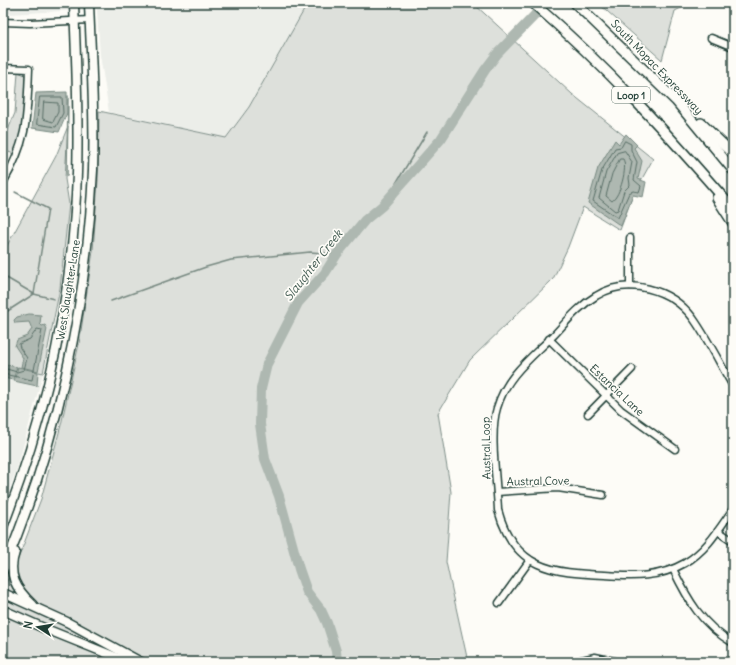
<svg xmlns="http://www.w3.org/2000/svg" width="736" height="665" font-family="Delius,sans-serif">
  <rect width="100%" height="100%" fill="#fdfcf7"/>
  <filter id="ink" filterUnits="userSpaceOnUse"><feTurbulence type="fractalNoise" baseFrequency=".025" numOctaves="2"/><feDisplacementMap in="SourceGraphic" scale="8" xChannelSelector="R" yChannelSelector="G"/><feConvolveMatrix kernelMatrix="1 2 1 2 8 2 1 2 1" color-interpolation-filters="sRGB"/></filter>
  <g filter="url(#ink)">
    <g fill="#eceee9">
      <path d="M3 3H308L249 107 226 138 109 112 100 55 97 9 9 14 3 13Z"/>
      <path d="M3 364 43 373 17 469 3 506Z"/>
    </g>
    <g fill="#dde0db" stroke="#7e8e88">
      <path d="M308 3H473L572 94 653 159 633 195 620 230 583 207 568 247 553 279 470 360 438 413 451 492 446 562 468 662H3V589L20 554 41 499 61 425 79 344 93 251 98 180 99 111 226 138 249 107Z"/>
      <path d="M598 3H691L675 11 662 60Z"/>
      <path d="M18 72 25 75C27 102 23 130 14 154L3 150V142L15 113Z"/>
      <path d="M68 126 65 179 69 204 60 288 43 373 3 364V253L56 156Z"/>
    </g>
    <g fill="#aeb8b1" stroke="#75877f">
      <path d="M67 92V113L59 132 32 128 36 93Z"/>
      <path d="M626 134 637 145 634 148 642 161 638 179 646 182 643 197 633 195 621 226 588 203 598 168 615 140 619 144Z"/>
      <path d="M29 314 41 315 40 324 42 326 45 325 47 329 38 371 21 367 23 358 15 346 17 340 27 336 32 329 29 322 15 323 14 320 17 317Z"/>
      <path d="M3 364 17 367 13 380 3 378Z"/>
      <path d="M18 367 38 372 37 386 14 381Z"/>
    </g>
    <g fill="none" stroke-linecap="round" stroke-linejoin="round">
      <g stroke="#586e66" stroke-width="1">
        <path d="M40 97H62L63 113 56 127 37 124Z"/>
        <path d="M44 102 58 103V112L53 122 43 119Z"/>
        <path d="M625 141 631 144V150L637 162 634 180 641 186 639 192 633 191 629 193 618 218 593 201 602 170 615 148 621 147Z"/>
        <path d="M625 151 632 162 629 178 630 185 624 191 618 210 615 211 599 198 606 172 617 153Z"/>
        <path d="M620 159H623C628 167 620 196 612 201L606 196 612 174Z"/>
        <path d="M3 368 17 372 24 370 27 358 20 348 19 344 30 339 37 329 42 330 32 380 3 374"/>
      </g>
      <g stroke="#75877f" stroke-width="1.5">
        <path d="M67 176 68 96"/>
        <path d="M397 189 395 185 427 132"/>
        <path d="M5 277 34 294 54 299"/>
        <path d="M111 301 206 267 231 260 310 252 337 254"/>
        <path d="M3 314 34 294 48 209 15 192"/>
      </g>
      <path stroke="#aeb8b1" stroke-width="10" d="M337 662 336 651 327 623 321 610 307 592 299 569 279 496 265 459 260 424 261 389 267 364 298 303 325 273 337 254 365 220 382 206 441 139 485 70 497 54 535 15 541 3"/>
      <g stroke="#1f3d34" stroke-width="9">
        <g id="minor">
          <path d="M3 22 30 23 90 20"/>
          <path d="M711 38 733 47"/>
          <path d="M3 68 29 69C27 118 28 140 3 183"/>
          <path d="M630 238V286"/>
          <path d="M549 339 621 410 675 449"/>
          <path d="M733 386C720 364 708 339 693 318 671 289 628 276 596 296 579 306 567 321 554 335 531 358 506 376 497 408 489 433 497 483 498 510 514 569 552 573 605 575 633 577 659 578 685 563 707 550 719 529 733 509"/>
          <path d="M588 414 632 369"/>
          <path d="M497 492 558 488 603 495"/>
          <path d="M718 531 733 541"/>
          <path d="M673 569C688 600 702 625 733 643"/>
          <path d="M499 603 530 560"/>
          <path d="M573 662 595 657 619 662"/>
        </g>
      </g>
      <g stroke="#1f3d34" stroke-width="11">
        <g id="major">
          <path d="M3 527C47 414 73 294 77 173 79 116 76 60 74 3"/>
          <path d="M15 552C7 575 16 589 33 605"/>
          <path d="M3 570C57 444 87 306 93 170 95 114 91 59 89 3"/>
          <path d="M3 593 67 622 141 662"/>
          <path d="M3 610 46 629 128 662"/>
        </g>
      </g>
      <g stroke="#1f3d34" stroke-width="12">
        <g id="highway">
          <path d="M533 3C606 66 670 136 733 209"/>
          <path d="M575 3 676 101 733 170"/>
          <path d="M701 123 733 154"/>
          <path d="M717 198 733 223"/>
        </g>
      </g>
      <use href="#minor" stroke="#fdfcf7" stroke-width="6"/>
      <use href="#major" stroke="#fdfcf7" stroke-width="8"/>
      <use href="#highway" stroke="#fdfcf7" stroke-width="9"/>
    </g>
  </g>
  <g text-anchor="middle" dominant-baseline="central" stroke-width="3.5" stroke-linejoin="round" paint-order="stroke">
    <rect fill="#fdfcf7" stroke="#62766e" stroke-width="1" x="612" y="87" width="38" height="16" rx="3"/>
    <g font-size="10" font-weight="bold" fill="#1f3d34">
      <text x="631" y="95">Loop 1</text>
    </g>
    <g font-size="11" fill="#1f3d34" stroke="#fdfcf7">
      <text transform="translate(657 67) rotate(46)">South Mopac Expressway</text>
      <text transform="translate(68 290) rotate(-81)">West Slaughter Lane</text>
      <text transform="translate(617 390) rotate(43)">Estancia Lane</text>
      <text transform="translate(486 448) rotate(-91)">Austral Loop</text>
      <text transform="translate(538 481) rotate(-1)">Austral Cove</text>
    </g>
    <g font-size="12" font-style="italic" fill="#435c53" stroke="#fdfcf7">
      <text transform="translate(313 265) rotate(-52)">Slaughter Creek</text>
    </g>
  </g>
  <rect width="736" height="665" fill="none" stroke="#fdfcf7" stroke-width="16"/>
  <rect x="8" y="8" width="720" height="649" fill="none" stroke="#1f3d34" stroke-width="1.5" filter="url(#ink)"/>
  <g transform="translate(38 627) rotate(282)" stroke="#fdfcf7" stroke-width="3" paint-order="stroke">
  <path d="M0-3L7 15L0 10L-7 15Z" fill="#1f3d34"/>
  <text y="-6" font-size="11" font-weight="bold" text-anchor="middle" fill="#1f3d34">N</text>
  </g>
</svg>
